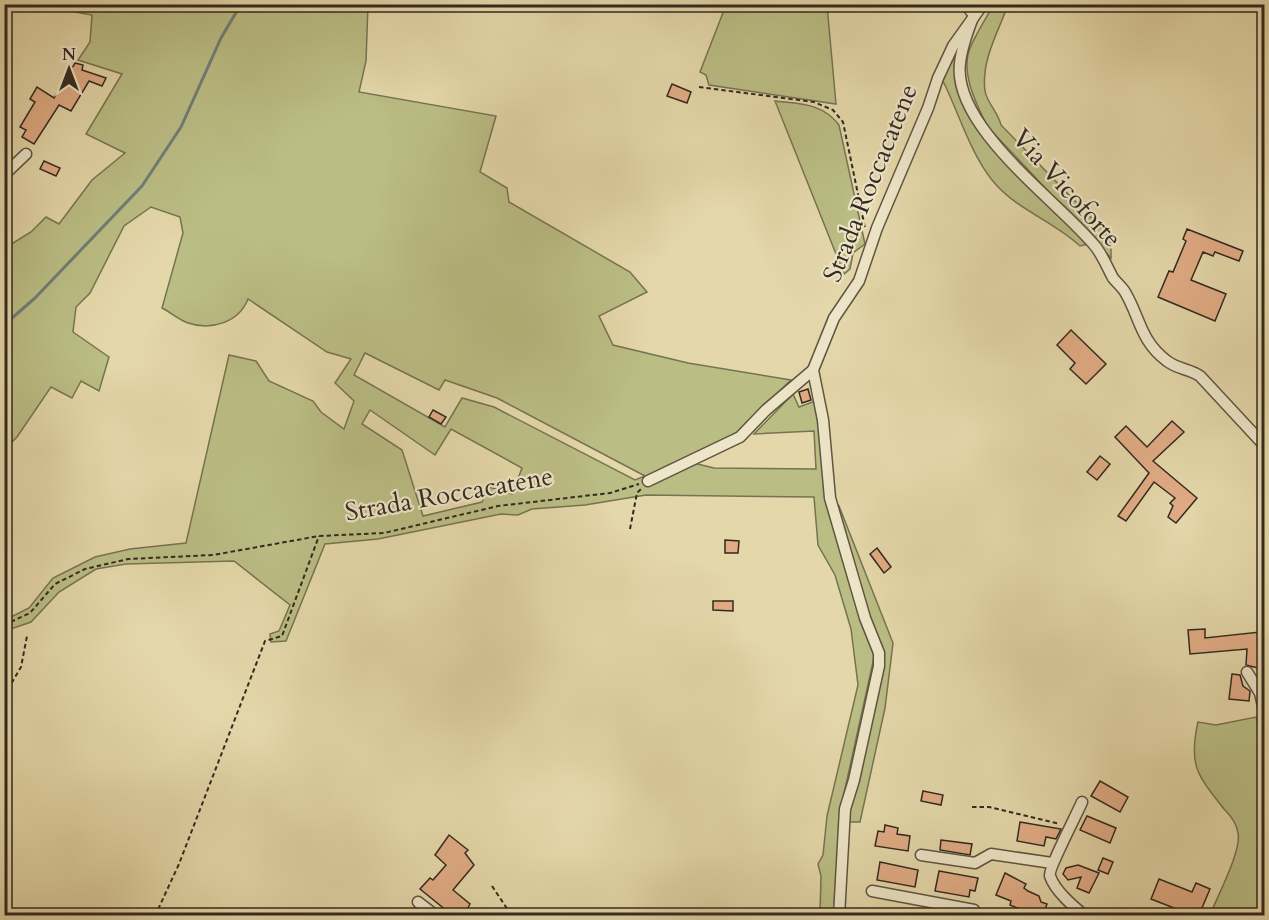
<svg xmlns="http://www.w3.org/2000/svg" width="1269" height="920" font-family="Cardo,serif">
  <rect width="100%" height="100%" fill="#e4d7a9"/>
  <filter id="stains"><feTurbulence type="fractalNoise" baseFrequency=".00333" numOctaves="4"/><feColorMatrix values="0 0 0 0 .2 0 0 0 0 .09 0 0 0 0 .02 0 0 0 .5 -.17"/></filter>
  <radialGradient id="worn" r=".72"><stop offset=".6" stop-color="#630" stop-opacity="0"/><stop offset="1" stop-color="#630" stop-opacity=".3"/></radialGradient>
  <g fill="#babd84" stroke="#767352" stroke-width="1.5" fill-rule="evenodd">
    <path d="M36 5H368L366 61 359 92 496 116 480 172 507 188 509 202 630 272 647 292 599 316 613 345 688 363 791 380 738 432 685 461 714 468 816 469 814 431 754 434 793 394 799 407 815 401 828 498 875 653 841 807 834 915H809V913L820 911 821 876 818 864 823 855 827 816 858 685 851 629 835 575 818 545 814 497 646 495 585 505 532 509 518 515 501 514 378 539 325 544 286 641 271 642 270 634 279 631 290 605 234 561 126 564 96 569 59 592 31 622 5 631V620L29 608 53 578 95 557 130 549 186 543 229 355 256 361 269 381 313 401 321 412 344 429 354 401 335 383 351 359 327 352 248 299C239 322 212 331 188 323 179 320 170 312 162 308L183 233 180 217 151 207 124 226 90 293 76 307 73 332 109 357 99 391 81 381 72 398 51 387 17 437 5 449V248L31 232 46 217 59 224 92 180 125 153 86 134 122 74 78 60 90 42 92 15ZM365 353 439 390 445 380 497 398 645 476 635 480 494 407 462 398 445 427 354 375ZM370 410 435 455 451 429 522 468 512 494 489 487 482 502 423 516 402 450 362 424Z"/>
    <path d="M726 5H827L836 104 709 85 706 75 700 72Z"/>
    <path d="M993 5H1008C998 32 981 61 985 91 987 103 998 112 1001 125L1106 233 1111 244V258L987 126C976 103 959 71 971 46 977 32 986 19 993 5Z"/>
    <path d="M961 44 965 101 1088 244 1080 246C1054 221 1016 210 992 180 969 151 958 110 941 77L956 49Z"/>
    <path d="M775 101C801 104 822 103 839 125L865 244 853 253 850 269 844 274Z"/>
    <path d="M834 501 839 506 893 643 885 708 860 822H847L882 667Z"/>
    <path d="M1256 717 1264 746V915H1210C1217 897 1242 850 1238 833 1237 824 1230 815 1224 809 1198 776 1188 766 1198 722L1216 725Z"/>
  </g>
  <g fill="none" stroke-linecap="round" stroke-linejoin="round">
    <path stroke="#707e78" stroke-width="3" d="M4 325 35 298 142 186 181 127 221 38 241 4"/>
  </g>
  <g fill="#e1ac85" stroke="#332921" stroke-width="1.5">
    <path d="M75 63 83 65 82 70 106 78 102 86 89 81 71 111 59 105 34 144 22 137 26 130 20 127 35 102 30 99 37 87 54 98Z"/>
    <path d="M672 84 691 92 687 103 667 96Z"/>
    <path d="M44 161 60 168 56 176 40 169Z"/>
    <path d="M1187 229 1243 251 1239 261 1215 252 1213 256 1203 252 1191 280 1226 294 1215 321 1158 297 1169 271 1173 272 1186 241 1183 239Z"/>
    <path d="M1071 330 1106 364 1086 384 1070 369 1075 363 1057 345Z"/>
    <path d="M808 389 811 400 802 403 799 392Z"/>
    <path d="M433 410 446 417 441 424 429 417Z"/>
    <path d="M1172 421 1184 432 1153 461 1197 498 1176 523 1168 517 1173 506 1170 503 1175 498 1154 482 1126 521 1118 516 1149 473 1115 437 1126 426 1147 447Z"/>
    <path d="M1100 456 1110 464 1097 480 1087 472Z"/>
    <path d="M725 540 739 541 738 553H725Z"/>
    <path d="M877 548 891 567 884 573 870 554Z"/>
    <path d="M713 601H733V611L713 610Z"/>
    <path d="M1205 629V638L1260 632 1258 668 1246 665 1247 649 1190 654 1188 630Z"/>
    <path d="M1232 674 1240 675 1243 686 1250 691 1249 701 1229 699Z"/>
    <path d="M1100 781 1128 797 1120 812 1091 796Z"/>
    <path d="M923 791 943 795 941 805 921 801Z"/>
    <path d="M1087 816 1116 828 1110 843 1080 830Z"/>
    <path d="M1020 822 1061 829 1056 839 1046 837 1044 846 1017 841Z"/>
    <path d="M885 825 898 828 897 834 910 836 908 851 875 846 878 831 884 832Z"/>
    <path d="M449 835 468 850 465 853 474 865 453 890 470 904 464 915H452L420 889 430 878 433 880 446 865 435 855Z"/>
    <path d="M941 840 972 844 970 855 940 850Z"/>
    <path d="M1103 858 1113 862 1108 874 1098 870Z"/>
    <path d="M880 862 918 870 915 887 877 880Z"/>
    <path d="M1078 865 1099 873 1089 893 1077 888 1081 877 1068 880 1063 874 1066 868Z"/>
    <path d="M939 871 978 878 975 891 970 890 969 897 935 891Z"/>
    <path d="M1005 873 1026 884 1024 888 1028 891 1039 896 1041 902 1047 904 1043 915H1023L1025 911 1010 905 1011 901 996 895Z"/>
    <path d="M1159 879 1192 892 1196 883 1210 889 1199 915H1192L1151 899Z"/>
  </g>
  <g fill="none" stroke-linecap="round" stroke-linejoin="round">
    <g stroke="#5f5443" stroke-width="13">
      <g id="minor">
        <path d="M965 4 974 15C968 30 962 46 960 63 952 127 1059 202 1095 246 1103 256 1107 267 1113 278 1117 283 1122 287 1125 292 1140 317 1140 341 1167 361 1177 369 1190 369 1200 376L1264 445"/>
        <path d="M4 175 26 154"/>
        <path d="M648 481 740 437 766 410 813 370"/>
        <path d="M1247 672 1260 693 1264 710"/>
        <path d="M1082 802C1077 814 1048 869 1050 876 1055 891 1073 906 1085 916"/>
        <path d="M921 855 975 863 991 854 1052 863"/>
        <path d="M872 891 974 910 973 916"/>
        <path d="M418 902 436 916"/>
        <path d="M839 916 845 809 854 780 879 666V653L865 618 830 498 823 420 813 370 834 318 859 281 877 228 928 108 938 78 953 46 983 4"/>
      </g>
    </g>
    <g stroke="#332921" stroke-width="2" stroke-dasharray="4.5 3" stroke-linecap="butt">
      <path d="M699 87 814 102 833 110 843 122 865 228"/>
      <path d="M630 529 637 493 642 488"/>
      <path d="M4 625 30 613 55 584 85 569 128 559 213 555 319 536 384 533 498 506 610 493 639 484"/>
      <path d="M4 696 21 667 27 636"/>
      <path d="M972 807H989L1060 824"/>
      <path d="M492 886 512 916"/>
      <path d="M155 916 179 864 265 641 282 636 319 536"/>
    </g>
    <use href="#minor" stroke="#ede5c7" stroke-width="10"/>
  </g>
  <g text-anchor="middle" dominant-baseline="central" stroke-width="4.5" stroke-linejoin="round" paint-order="stroke">
    <g font-size="26" fill="#332921" stroke="#ede5c7">
      <text transform="translate(870 183) rotate(-68)">Strada Roccacatene</text>
      <text transform="translate(1067 188) rotate(48)">Via Vicoforte</text>
      <text transform="translate(449 494) rotate(-10)">Strada Roccacatene</text>
    </g>
  </g>
  <rect width="1269" height="920" fill="none" stroke="#e4d7a9" stroke-width="24"/>
  <rect x="6" y="6" width="1257" height="908" fill="none" stroke="#332921" stroke-width="3"/>
  <rect x="12" y="12" width="1245" height="896" fill="none" stroke="#332921" stroke-width="1.5"/>
  <g transform="translate(69 69)" stroke="#ede5c7" stroke-width="4.5" paint-order="stroke">
  <path d="M0-4.5L10 22L0 15L-10 22Z" fill="#332921"/>
  <text y="-9" font-size="16" font-weight="bold" text-anchor="middle" fill="#332921">N</text>
  </g>
  <rect width="100%" height="100%" filter="url(#stains)"/>
  <rect width="100%" height="100%" fill="url(#worn)"/>
</svg>
